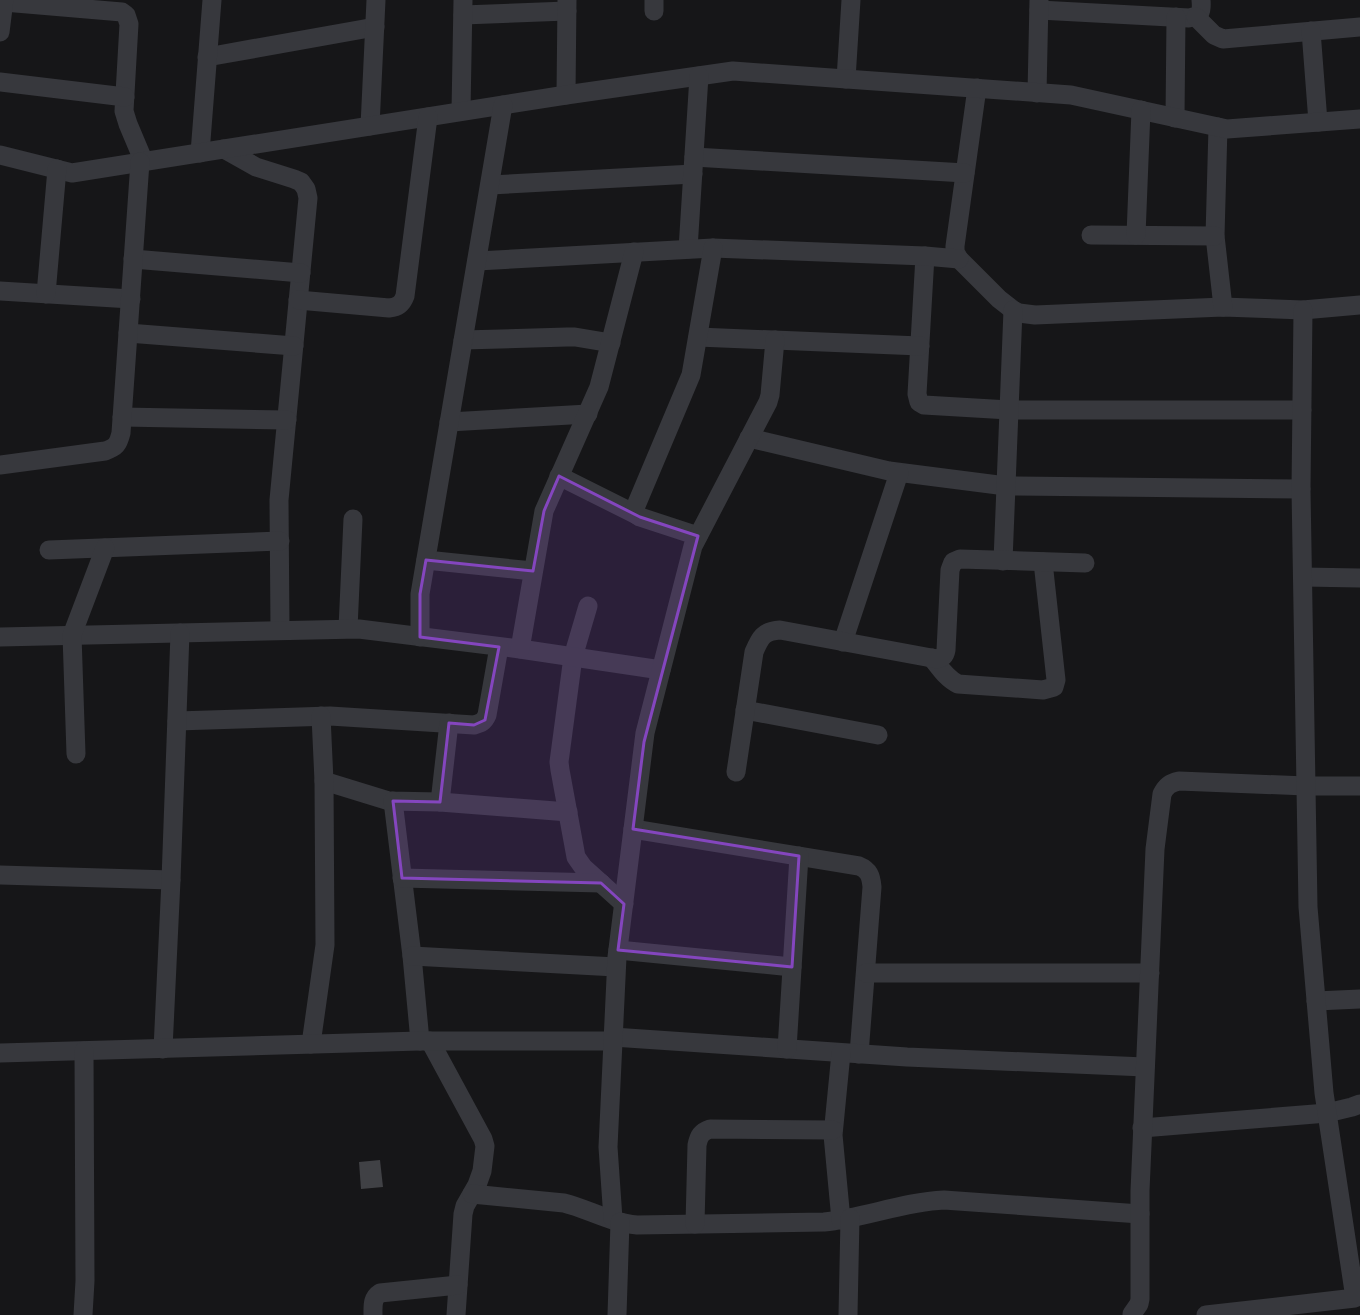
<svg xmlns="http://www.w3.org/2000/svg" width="1360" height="1315" font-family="Cabin,sans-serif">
  <rect width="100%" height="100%" fill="#161618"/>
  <path fill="#404145" d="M380 1160 383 1187 361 1189 359 1162Z"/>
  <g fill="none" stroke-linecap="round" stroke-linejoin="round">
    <g stroke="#37383d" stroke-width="19">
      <path d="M654 0V11"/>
      <path d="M4 2 122 12 126 15 129 24 124 111 128 124 144 162"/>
      <path d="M1039 10 1189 18C1201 16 1202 11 1201 0"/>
      <path d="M463 15 567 11"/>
      <path d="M1196 17 1214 35 1223 39 1360 27"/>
      <path d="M1311 31 1318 122"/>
      <path d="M0 32 4 0"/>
      <path d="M207 57 375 27"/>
      <path d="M846 79 851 0"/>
      <path d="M0 82 125 97"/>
      <path d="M977 88 955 246V252L959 259 999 299 1013 310 1019 313 1035 315 1223 307 1303 310 1360 305"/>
      <path d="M1037 93 1039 0"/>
      <path d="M566 95 567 0"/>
      <path d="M461 111 463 0"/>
      <path d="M1175 118 1176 17"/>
      <path d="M370 126 376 0"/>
      <path d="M1218 127 1215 236 1223 307"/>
      <path d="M224 149 256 167 294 179 301 182 306 189 308 198 279 500 280 630"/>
      <path d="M200 153 212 0"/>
      <path d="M0 155 72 173 566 95 733 71 1071 95 1227 129 1360 119"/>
      <path d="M694 157 965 173"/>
      <path d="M490 185 693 174"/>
      <path d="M1091 235 1215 236"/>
      <path d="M1136 235 1141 110"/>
      <path d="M688 249 699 76"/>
      <path d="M925 256 917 394 919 402 924 405 1009 410H1302"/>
      <path d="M133 259 301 273"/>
      <path d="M477 261 713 248 925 256 959 259"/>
      <path d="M0 291 131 299"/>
      <path d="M46 294 57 169"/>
      <path d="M298 300 389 308C398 307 402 304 405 296L428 117"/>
      <path d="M128 333 294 346"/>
      <path d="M698 337 920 346"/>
      <path d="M463 340 567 337H575L611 343"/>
      <path d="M122 417 287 420"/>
      <path d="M449 422 588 414"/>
      <path d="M749 438 889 471 1006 486 1301 489"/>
      <path d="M0 465 105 451C116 447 118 445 121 433L140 162"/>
      <path d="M559 476 637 515"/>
      <path d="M698 536 640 517 637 515 635 508 691 375 713 248"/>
      <path d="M49 550 280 541"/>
      <path d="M426 560 533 571"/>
      <path d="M1003 561 1013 310"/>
      <path d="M1303 577 1360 578"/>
      <path d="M588 606 573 657 559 762 560 770 576 857 583 867 624 904"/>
      <path d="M348 628 353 519"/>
      <path d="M0 637 359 629 520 649 661 670"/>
      <path d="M420 637V594L503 105"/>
      <path d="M843 642 899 473"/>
      <path d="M520 649 544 511 599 387 634 252"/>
      <path d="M932 658C940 668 947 679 958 684L1043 690 1054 687 1056 680 1043 562"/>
      <path d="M745 710 878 735"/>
      <path d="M177 721 330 716 474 725C481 723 484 722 487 715L499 647"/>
      <path d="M76 754 72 635 105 548"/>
      <path d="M736 772 754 652C760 638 763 631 780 630L937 659C943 658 945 656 946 650L950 570 953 562 960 559 1085 563"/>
      <path d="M324 781 389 801 440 802 568 812"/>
      <path d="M393 801 412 956 420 1041"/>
      <path d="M440 802 449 723"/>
      <path d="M633 829 859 866C869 870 871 876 872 887L859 1054"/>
      <path d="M0 875 171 880"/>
      <path d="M402 878 601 883"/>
      <path d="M618 950 792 967"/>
      <path d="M412 956 616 967"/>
      <path d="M866 973H1150"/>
      <path d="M1316 1001 1360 999"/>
      <path d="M613 1037 907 1057 1145 1067"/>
      <path d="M430 1041 483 1139 485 1146 482 1171 477 1185 465 1206 463 1214 456 1315"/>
      <path d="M311 1044 325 945 324 781 321 716"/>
      <path d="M163 1049 171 880 180 633"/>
      <path d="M787 1049 799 856"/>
      <path d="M0 1053 420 1041H613"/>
      <path d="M1142 1128 1327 1113 1352 1107 1360 1104"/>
      <path d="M472 1194 564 1203C588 1209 611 1223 637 1225L824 1222C864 1218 903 1202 944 1200L1140 1214"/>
      <path d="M613 1219 608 1147 617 957 645 733 693 546 768 402 770 395 775 340"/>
      <path d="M841 1220 833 1135 841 1053"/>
      <path d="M695 1224 697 1145C699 1136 701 1132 710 1129L833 1130"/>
      <path d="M1132 1314 1139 1304 1140 1299V1191L1155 849 1162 794C1166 786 1170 783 1179 781L1306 786H1360"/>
      <path d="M83 1315 85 1281 84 1051"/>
      <path d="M373 1315C373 1306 372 1298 380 1293L458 1285"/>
      <path d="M617 1315 620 1222"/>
      <path d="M848 1315 850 1218"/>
      <path d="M1206 1315 1355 1298 1324 1093 1308 907 1301 489 1303 310"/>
    </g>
  </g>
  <path fill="#8446be" fill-opacity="0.2" stroke="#8446be" stroke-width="3" stroke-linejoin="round" d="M559 476 640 517 698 536 644 742 633 829 799 856 792 967 618 950 624 904 601 883 402 878 393 801 440 802 449 723 474 725 485 720 499 647 420 637V594L426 560 533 571 544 511Z"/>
</svg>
